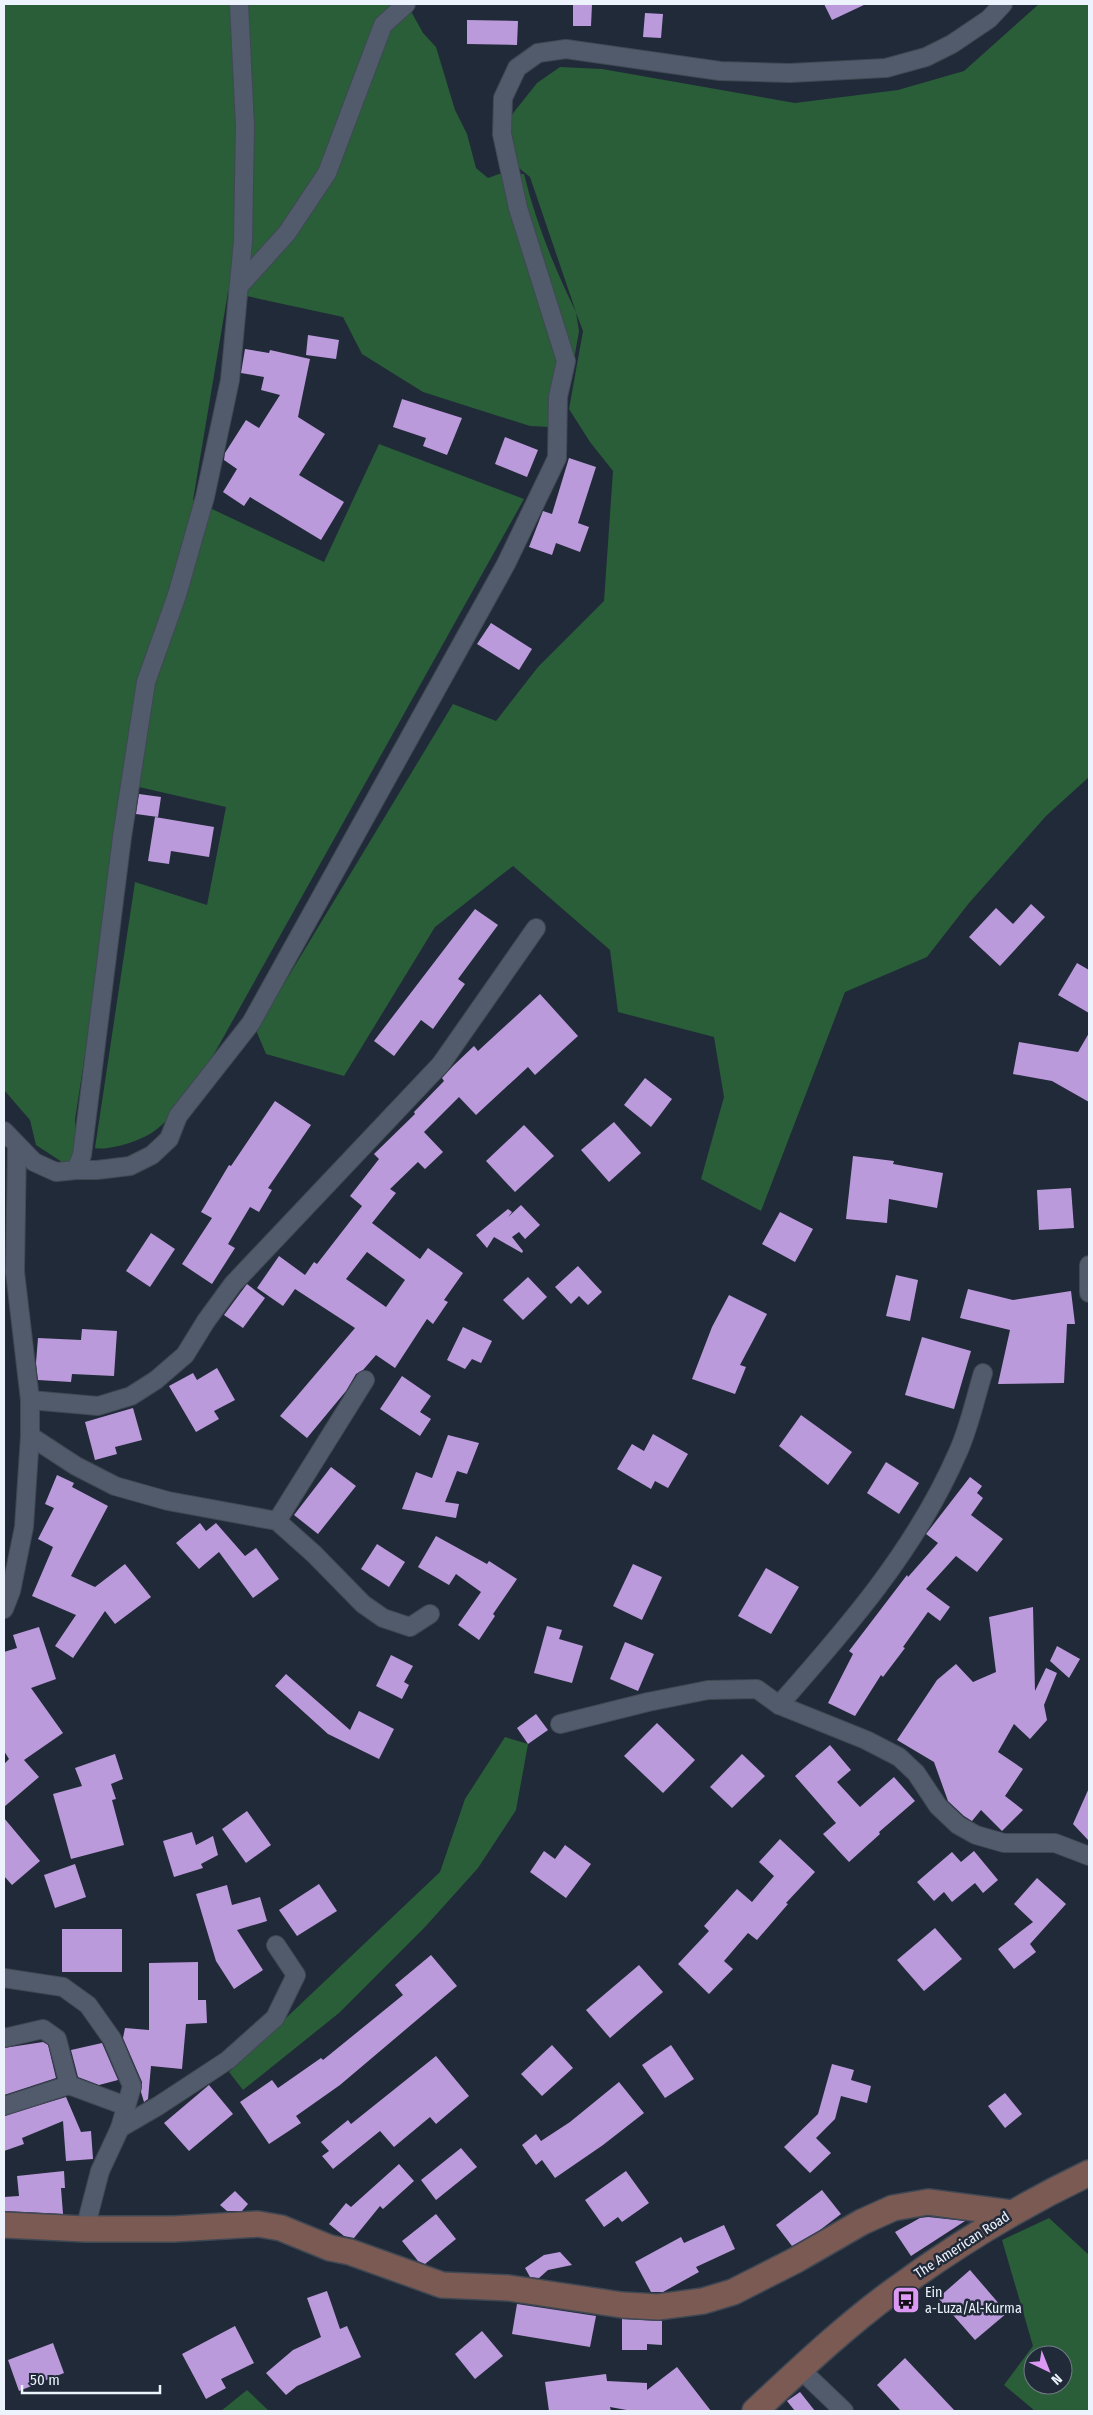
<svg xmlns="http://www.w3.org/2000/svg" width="1093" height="2415" font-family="'Fira Sans Condensed',sans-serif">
  <rect width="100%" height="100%" fill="#212a38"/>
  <g fill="#295e38" fill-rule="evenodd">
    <path d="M4 4H407L423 33 436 47 455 110 467 134 476 168 488 178 499 174H524C536 223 554 267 576 312L530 177 514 164 510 117 537 83 560 67 602 69 795 103 898 90 964 71 1039 4H1089V777L1046 816 969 903 927 957 845 992 761 1211 701 1179 724 1097 714 1037 618 1012 610 950 513 866 435 927 344 1076 266 1054 256 1030 453 704 496 721 538 667 604 601 613 471 590 442 569 409 583 331 576 313 579 331 566 406 567 428 530 426 423 392 362 354 343 317 228 292 193 500 324 562 379 444 524 499 195 1088C183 1102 171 1118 157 1129 144 1140 110 1151 95 1148L135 882 207 905 226 807 126 784 75 1120 79 1160 62 1162 36 1145 30 1120 4 1090Z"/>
    <path d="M505 1737 528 1744 516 1810 478 1868 425 1927 339 2013 243 2090 229 2072 440 1872 465 1799Z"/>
    <path d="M1049 2218 1089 2255V2411H1035L1004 2385 1033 2346 1002 2240ZM1033 2355H1063V2385H1033Z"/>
    <path d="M247 2390 269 2411H221Z"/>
  </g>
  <g fill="#bb9adb" fill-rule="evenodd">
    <path d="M573 4H592L591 26H573Z"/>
    <path d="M824 4H866L832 20Z"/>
    <path d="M645 13 663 14 661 38 643 37Z"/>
    <path d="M467 20 518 21 517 45 467 44Z"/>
    <path d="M308 335 339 340 336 359 306 355Z"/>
    <path d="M245 349 269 353 270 350 310 359 298 417 325 434 299 475 344 502 321 540 250 497 244 506 223 492 237 469 224 460 225 453 246 420 259 428 280 395 261 390 264 377 241 373Z"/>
    <path d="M402 399 462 418 447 455 423 446 426 438 393 427Z"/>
    <path d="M505 437 538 450 527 477 495 464Z"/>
    <path d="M569 458 596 467 578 523 589 527 580 552 556 543 552 555 529 547 543 511 552 514Z"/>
    <path d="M491 623 532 649 519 670 477 644Z"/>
    <path d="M139 794 161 797 158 817 136 814Z"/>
    <path d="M155 817 214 827 209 857 171 851 169 864 148 861Z"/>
    <path d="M1031 904 1045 917 1000 966 969 937 996 908 1013 924Z"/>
    <path d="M475 909 498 925 458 979 465 984 433 1029 421 1020 394 1056 374 1041Z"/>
    <path d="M1077 963 1089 970V1013L1058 995Z"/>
    <path d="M540 994 578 1036 535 1075 528 1067 476 1115 459 1097 424 1132 443 1152 425 1169 418 1162 390 1189 396 1193 372 1223 420 1259 428 1248 463 1273 444 1300 448 1302 433 1324 427 1319 395 1368 376 1355 363 1370 356 1374 346 1391 307 1438 280 1416 355 1328 295 1289 283 1306 257 1288 279 1256 305 1275 314 1262 317 1264 362 1206 350 1196 379 1159 374 1154 415 1114 414 1112 444 1081 442 1078 453 1066 474 1046 478 1051ZM367 1252 405 1280 386 1307 346 1279Z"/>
    <path d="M1089 1033V1102L1052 1081 1013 1074 1019 1042 1078 1052Z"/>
    <path d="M645 1078 672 1099 651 1127 624 1105Z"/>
    <path d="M275 1101 311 1125 268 1188 272 1190 259 1212 250 1207 228 1244 235 1248 212 1284 182 1264 212 1218 201 1212 229 1165 231 1166Z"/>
    <path d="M614 1122 641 1153 609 1182 581 1150Z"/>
    <path d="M524 1125 554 1156 515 1192 486 1161Z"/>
    <path d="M853 1156 894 1161 893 1164 943 1173 937 1208 889 1199 887 1223 846 1219Z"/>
    <path d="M1071 1188 1074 1228 1039 1230 1037 1190Z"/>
    <path d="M521 1205 540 1225 525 1239 519 1232 512 1237 523 1251 522 1253 494 1237 487 1248 476 1235 508 1209 512 1212 508 1217Z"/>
    <path d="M780 1212 813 1229 795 1262 762 1244Z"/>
    <path d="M151 1233 175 1249 150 1287 126 1271Z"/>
    <path d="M578 1266 602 1292 588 1305 579 1296 571 1304 555 1287Z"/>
    <path d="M896 1275 918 1280 910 1321 886 1316Z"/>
    <path d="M528 1277 547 1297 523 1320 503 1300Z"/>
    <path d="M247 1284 265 1298 243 1328 224 1315Z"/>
    <path d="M968 1289 1013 1300 1071 1291 1075 1324H1067L1064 1383 998 1384 1010 1330 960 1318Z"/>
    <path d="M729 1295 767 1314 740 1365 746 1367 735 1394 692 1379 712 1327Z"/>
    <path d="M463 1327 492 1341 481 1363 472 1359 465 1369 447 1360Z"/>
    <path d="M82 1329 117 1331 114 1376 72 1374 71 1382 38 1380 36 1363 38 1338 81 1340Z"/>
    <path d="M922 1337 971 1351 954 1409 905 1395Z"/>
    <path d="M217 1368 235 1400 214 1411 219 1419 196 1432 169 1386 193 1373 197 1380Z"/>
    <path d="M402 1376 431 1396 420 1412 431 1419 420 1436 380 1409Z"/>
    <path d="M133 1408 142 1440 115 1447 117 1454 95 1460 85 1422Z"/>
    <path d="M801 1415 852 1452 828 1485 779 1446Z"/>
    <path d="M653 1434 688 1454 668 1488 655 1481 651 1489 617 1469 632 1444 644 1451Z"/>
    <path d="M448 1435 479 1443 467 1474 457 1471 445 1502 459 1504 456 1518 402 1509 416 1472 432 1478Z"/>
    <path d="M886 1462 919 1483 899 1514 867 1493Z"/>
    <path d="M331 1467 356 1486 318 1534 294 1515Z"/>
    <path d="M57 1475 74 1483 72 1487 108 1506 71 1576 95 1587 125 1564 151 1597 115 1624 105 1611 73 1658 55 1646 76 1615 32 1596 53 1547 38 1539 54 1508 45 1504Z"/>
    <path d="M970 1477 982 1486 977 1493 983 1498 971 1515 1003 1539 977 1572 956 1556 926 1589 950 1607 940 1621 928 1612 903 1647 905 1648 883 1677 881 1675 855 1716 828 1703 853 1654 849 1651 907 1575 908 1577 938 1543 926 1534Z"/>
    <path d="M200 1523 206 1531 216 1523 245 1556 256 1548 279 1579 253 1598 219 1552 199 1569 176 1543Z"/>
    <path d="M436 1536 487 1564 489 1561 517 1579 493 1614 495 1616 479 1640 458 1625 481 1592 456 1574 449 1585 418 1567Z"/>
    <path d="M377 1544 405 1562 389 1587 361 1569Z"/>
    <path d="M633 1564 662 1577 642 1620 613 1606Z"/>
    <path d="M766 1568 799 1587 771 1634 738 1616Z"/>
    <path d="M1033 1607 1035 1691 1046 1668 1057 1673 1044 1705 1047 1720 1030 1739 1014 1724 998 1752 1023 1769 1005 1796 1023 1810 1002 1831 981 1810 972 1821 964 1816 948 1801 934 1762 897 1740 937 1680 956 1664 973 1682 996 1672 989 1617Z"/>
    <path d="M547 1626 562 1630 559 1639 583 1646 572 1683 534 1673Z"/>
    <path d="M39 1627 56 1679 31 1688 63 1733 24 1760 39 1777 4 1807V1764L9 1759 4 1751V1652L17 1648 13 1635Z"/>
    <path d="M625 1642 654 1654 638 1691 610 1679Z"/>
    <path d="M1057 1646 1080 1659 1069 1678 1050 1661Z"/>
    <path d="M391 1655 413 1666 404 1682 409 1685 402 1699 376 1686Z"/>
    <path d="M286 1674 350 1730 359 1711 394 1729 379 1759 328 1734 275 1686Z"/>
    <path d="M536 1714 548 1730 528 1744 517 1728Z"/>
    <path d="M657 1723 695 1760 663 1793 624 1756Z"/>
    <path d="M830 1745 851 1770 837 1782 860 1807 894 1777 915 1801 879 1832 880 1834 849 1862 823 1834 836 1823 795 1776Z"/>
    <path d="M115 1754 123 1779 111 1784 116 1799 112 1800 124 1845 71 1859 53 1794 82 1786 75 1768Z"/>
    <path d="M742 1754 765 1776 732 1808 710 1787Z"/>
    <path d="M1089 1788V1841L1073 1824Z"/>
    <path d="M247 1811 271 1845 246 1863 222 1829Z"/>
    <path d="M4 1818 40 1861 12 1885 4 1876Z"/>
    <path d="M192 1832 196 1845 213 1836 218 1855 201 1864 203 1868 174 1877 163 1841Z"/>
    <path d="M780 1839 815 1872 786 1903 788 1904 757 1940 748 1933 724 1961 733 1969 709 1994 678 1964 709 1931 704 1926 737 1889 752 1902 774 1876 759 1862Z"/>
    <path d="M565 1845 591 1864 566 1898 530 1872 544 1851 555 1859Z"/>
    <path d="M974 1851 998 1880 983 1893 975 1883 952 1902 944 1892 934 1901 917 1882 952 1852 961 1862Z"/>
    <path d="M75 1864 86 1897 55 1908 44 1875Z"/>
    <path d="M1037 1878 1066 1904 1030 1944 1036 1952 1014 1969 998 1949 1033 1922 1014 1904Z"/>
    <path d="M319 1884 337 1911 297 1936 279 1910Z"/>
    <path d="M227 1885 232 1905 260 1897 267 1921 237 1930 263 1970 234 1989 216 1961 196 1894Z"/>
    <path d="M935 1928 962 1959 924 1991 897 1960Z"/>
    <rect x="62" y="1929" width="60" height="43"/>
    <path d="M431 1955 457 1986 340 2085 296 2116 301 2123 269 2144 240 2102 272 2080 278 2088 321 2058 323 2060 403 1995 395 1985Z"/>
    <path d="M198 1962V2000H206L207 2023 186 2024 182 2069 151 2066 148 2099 144 2102 141 2092 142 2082 123 2038 125 2028 149 2030V1963Z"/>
    <path d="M639 1965 663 1992 610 2038 586 2010Z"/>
    <path d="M43 2042 48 2045 56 2078 4 2095V2048Z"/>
    <path d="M102 2043 118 2080 99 2085 78 2077 71 2050Z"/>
    <path d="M552 2045 573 2068 542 2096 521 2074Z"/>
    <path d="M671 2045 694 2079 665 2098 642 2065Z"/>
    <path d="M436 2056 469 2096 436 2124 430 2117 394 2147 380 2131 333 2169 322 2156 329 2151 321 2142 348 2120 351 2124Z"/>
    <path d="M832 2064 854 2070 851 2080 871 2086 867 2103 841 2096 835 2119 816 2138 831 2153 810 2173 784 2147 818 2114Z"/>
    <path d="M619 2082 644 2113 603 2145 555 2178 542 2160 536 2165 522 2145 536 2134 541 2141 570 2122Z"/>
    <path d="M209 2085 233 2114 189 2151 164 2123Z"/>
    <path d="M1005 2093 1022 2114 1005 2128 988 2106Z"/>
    <path d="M66 2097 81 2132 91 2131 93 2159 66 2161 63 2121 22 2138 24 2144 4 2151V2116Z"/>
    <path d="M461 2148 477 2167 436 2200 421 2180Z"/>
    <path d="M399 2164 414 2181 383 2209 380 2206 354 2238 344 2236 329 2224 346 2203 351 2207Z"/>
    <path d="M64 2171 65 2188H61L63 2214 4 2211V2197L19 2196 17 2176Z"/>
    <path d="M626 2171 649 2203 622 2222 618 2217 604 2227 585 2200Z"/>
    <path d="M822 2190 841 2214 820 2230 792 2246 776 2225Z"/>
    <path d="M235 2191 248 2204 242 2211H227L220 2205Z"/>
    <path d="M436 2214 456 2239 425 2264 418 2261 402 2241Z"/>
    <path d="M928 2217 965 2221 911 2256 895 2232 920 2218Z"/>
    <path d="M724 2225 735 2249 696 2267 699 2272 663 2292H651L635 2262 681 2237 684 2243Z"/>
    <path d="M560 2252 572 2265 548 2270 539 2278 530 2277 525 2268 544 2255Z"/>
    <path d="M970 2270 1007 2313 975 2340 938 2298Z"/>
    <path d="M327 2291 340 2329 347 2326 361 2357 297 2386 286 2395 266 2373 293 2350 321 2337 307 2298Z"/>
    <path d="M517 2304 596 2316 590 2347 512 2334Z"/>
    <path d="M622 2319 662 2321V2345L647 2344V2350H622Z"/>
    <path d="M235 2326 254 2363 221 2379 226 2388 206 2399 182 2354Z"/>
    <path d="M482 2331 503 2356 475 2379 455 2354Z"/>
    <path d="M53 2343 64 2373 19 2391 8 2360Z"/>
    <path d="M905 2358 955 2411H901L877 2385Z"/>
    <path d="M677 2367 711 2411H632L610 2407 611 2411H549L545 2382 606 2374 607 2381 647 2383V2390Z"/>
    <path d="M800 2392 815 2411H795L787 2401Z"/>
  </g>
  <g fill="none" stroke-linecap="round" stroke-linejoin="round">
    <g stroke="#404854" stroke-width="20">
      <g id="street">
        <path d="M241 284 287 233 327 173 383 25 406 4"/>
        <path d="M4 1131 34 1162 56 1172 76 1170 82 1155 122 837 146 682 177 595 205 497 230 380 243 241 245 126 239 4"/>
        <path d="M76 1170H97L130 1166 152 1155 169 1139 178 1116 251 1023 506 564 557 458 558 397 566 361 518 208 502 134 503 98 517 68 538 53 566 49 720 71 790 73 886 68 926 57 952 44 989 19 1003 4"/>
        <path d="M1089 1265V1293"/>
        <path d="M30 1400 98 1406 131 1396 156 1380 185 1355 206 1321 233 1284 441 1064 536 928"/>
        <path d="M30 1436 76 1466 115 1486 168 1501 277 1521 314 1554 363 1604 383 1618 410 1627 430 1614"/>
        <path d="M277 1521 365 1380"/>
        <path d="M4 1609 11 1591 24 1527 30 1436V1400L15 1272 17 1145"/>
        <path d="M779 1705C848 1627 916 1549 958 1452 969 1428 975 1399 983 1373"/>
        <path d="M560 1724 648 1702 708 1690 757 1689 779 1705 866 1740 899 1757 916 1773 938 1806 958 1825 976 1835 1004 1843H1055L1089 1856"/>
        <path d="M4 1978 63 1987 88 2005 112 2039 132 2086 120 2128"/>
        <path d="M4 2038 43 2029 57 2039 69 2085 126 2106"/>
        <path d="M4 2106 69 2085"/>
        <path d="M85 2229 100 2171 120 2128 158 2106 228 2060 275 2018 296 1975 276 1945"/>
        <path d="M800 2369 844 2411"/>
      </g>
    </g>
    <g stroke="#404854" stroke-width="28">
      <g id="secondary">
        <path d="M4 2225 85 2229H174L258 2224 281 2228 330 2248 350 2252 442 2285 509 2288 622 2305 658 2307 703 2301 733 2292 796 2260 862 2222 893 2208 928 2202 1011 2213"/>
        <path d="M755 2411C799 2370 843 2328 892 2292 954 2246 1020 2206 1089 2173"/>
      </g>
    </g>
    <use href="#street" stroke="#515b6b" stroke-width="18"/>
    <use href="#secondary" stroke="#7a5a53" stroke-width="25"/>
  </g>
  <defs>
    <g id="bus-square" transform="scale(1.4375)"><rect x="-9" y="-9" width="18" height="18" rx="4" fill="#dc99f4" stroke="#212a38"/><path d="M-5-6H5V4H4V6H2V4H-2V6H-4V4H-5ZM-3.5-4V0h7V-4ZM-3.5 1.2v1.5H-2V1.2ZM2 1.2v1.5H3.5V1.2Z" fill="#111"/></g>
  </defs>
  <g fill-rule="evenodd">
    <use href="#bus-square" x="906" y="2300"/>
  </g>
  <g text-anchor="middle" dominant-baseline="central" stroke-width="5" stroke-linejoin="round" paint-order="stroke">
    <g font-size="14" fill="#edf3fd" stroke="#212a38">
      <text transform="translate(962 2245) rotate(-33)">The American Road</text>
    </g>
    <g font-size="14" fill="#edf3fd" stroke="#212a38" text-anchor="start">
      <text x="925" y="2292">Ein<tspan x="925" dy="16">a-Luza/Al-Kurma</tspan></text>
    </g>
  </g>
  <rect width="1093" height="2415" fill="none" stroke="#edf3fd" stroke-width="10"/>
  <g transform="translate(1048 2370) rotate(137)"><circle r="24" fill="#212a38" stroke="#737a87"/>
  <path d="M0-4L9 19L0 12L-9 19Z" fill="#dc99f4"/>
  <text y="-8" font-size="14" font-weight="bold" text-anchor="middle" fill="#edf3fd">N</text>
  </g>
  <path d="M22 2385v8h138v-8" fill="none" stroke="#edf3fd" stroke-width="2.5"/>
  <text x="30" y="2385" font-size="15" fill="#edf3fd" stroke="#212a38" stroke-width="4" paint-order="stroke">50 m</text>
</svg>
